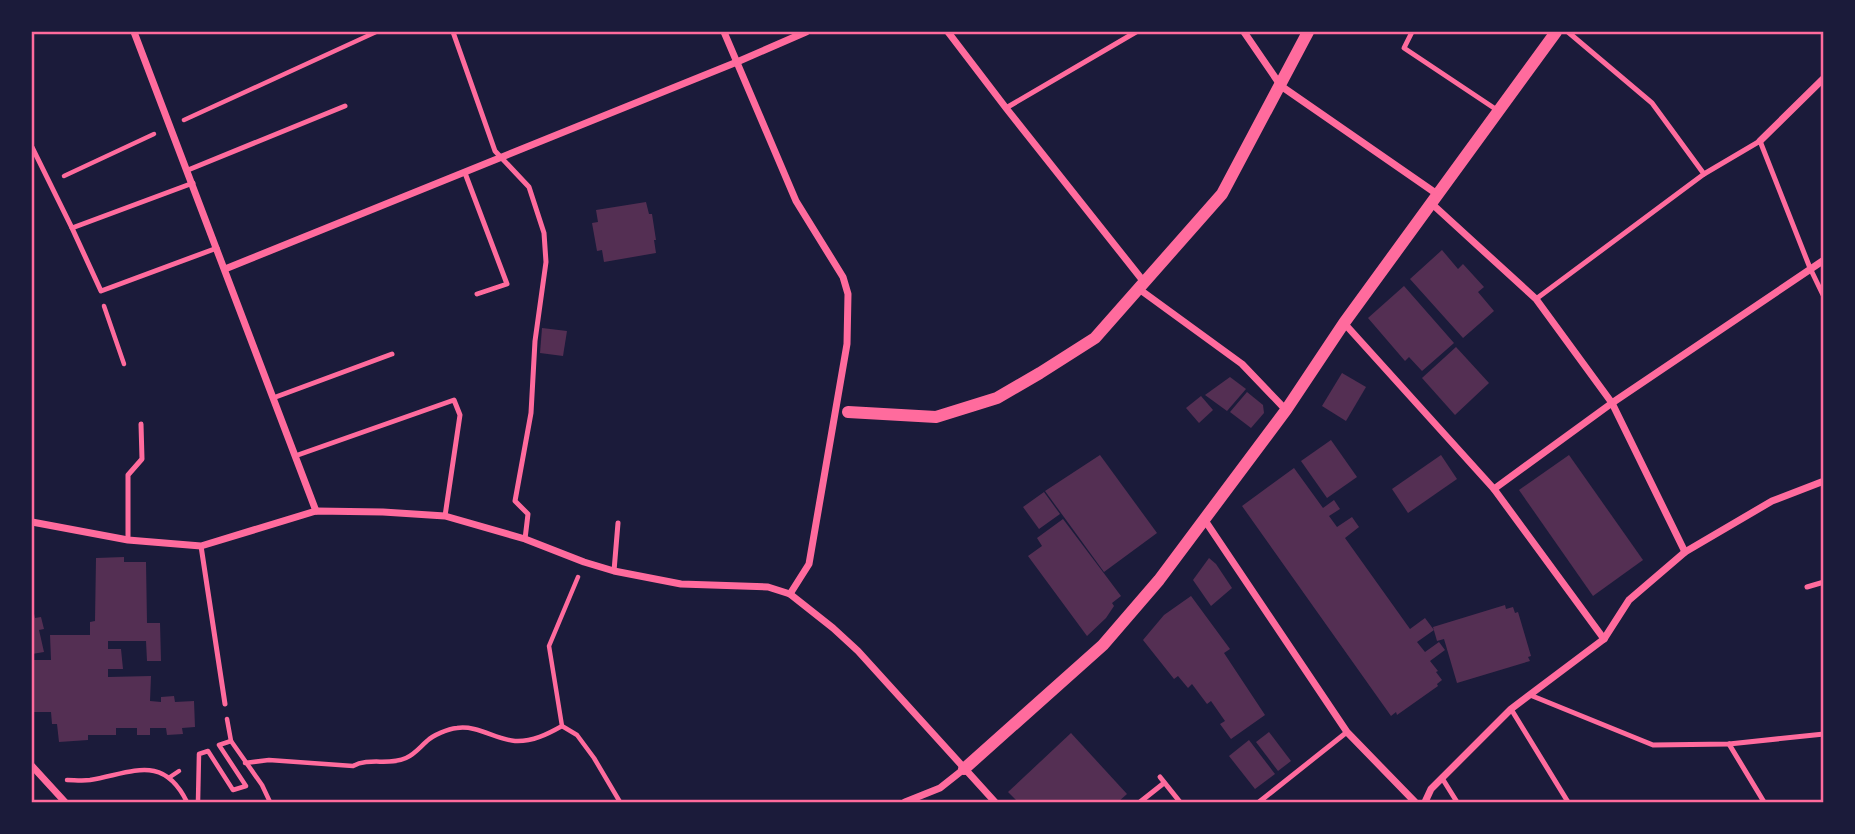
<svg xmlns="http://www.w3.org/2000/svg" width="1855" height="834" font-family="'DM Sans',sans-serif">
  <rect width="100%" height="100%" fill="#1b1b3a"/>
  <g fill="#542f53">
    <path d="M646 202 649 214H652L656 240H654L656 253 604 262 602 250 597 251 592 223 598 222 596 210Z"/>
    <path d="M1442 250 1458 269 1463 264 1484 287 1478 292 1494 311 1463 338 1410 279Z"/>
    <path d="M1404 286 1454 343 1422 371 1409 357 1405 361 1368 318Z"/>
    <path d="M542 328 567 331 563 356 540 353Z"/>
    <path d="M1456 347 1489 383 1455 415 1422 378Z"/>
    <path d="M1342 373 1366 387 1346 421 1322 406Z"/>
    <path d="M1230 377 1246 389 1227 411 1205 395Z"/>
    <path d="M1247 392 1263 405 1264 413 1251 428 1230 412Z"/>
    <path d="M1201 396 1213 410 1199 423 1186 408Z"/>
    <path d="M1331 440 1357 477 1327 498 1301 461Z"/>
    <path d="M1100 455 1157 533 1104 572 1045 491Z"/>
    <path d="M1441 455 1457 479 1408 513 1392 489Z"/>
    <path d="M1569 455 1643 560 1593 596 1519 490Z"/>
    <path d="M1294 468 1323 508 1334 500 1340 509 1329 516 1337 527 1352 517 1359 527 1345 538 1410 629 1425 618 1434 630 1417 642 1425 652 1439 642 1445 650 1430 661 1438 671 1436 672 1442 680 1437 684 1438 686 1397 715 1396 712 1391 716 1242 506Z"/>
    <path d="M1044 492 1060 514 1039 529 1023 507Z"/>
    <path d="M1063 519 1121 596 1112 603 1114 606 1106 618 1087 636 1028 556 1042 546 1037 538Z"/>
    <path d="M124 557V562H146L147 623H160L161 661H147L146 641H108V649H121L123 669H108V677L151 676 150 701 161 702V697L174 696 175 702 194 701 195 727 182 728 183 734 167 735 166 728H150V735H137V728H116V735H88V740L59 742 57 724H52L51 712H32V660H51L50 635H90V622L95 621 96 558Z"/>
    <path d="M1209 558 1216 564 1232 588 1211 606 1193 580Z"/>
    <path d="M1191 596 1230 649 1224 653 1265 715 1231 739 1220 724 1225 721 1211 701 1207 704 1192 684 1188 688 1178 676 1174 679 1143 640 1164 615Z"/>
    <path d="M32 605 35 618 41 617 44 629 39 630 44 652 32 654Z"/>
    <path d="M1505 605 1506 609 1513 607 1515 613 1518 612 1531 656 1528 657 1530 661 1457 683 1444 639 1437 641 1433 627Z"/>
    <path d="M1269 732 1291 761 1278 771 1256 742Z"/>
    <path d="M1071 733 1127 794 1118 802H1018L1008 792Z"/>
    <path d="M1249 740 1275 774 1255 789 1229 756Z"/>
  </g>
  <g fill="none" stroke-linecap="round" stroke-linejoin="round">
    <g stroke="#ff6b9d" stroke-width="4.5">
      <path d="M184 120 376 32"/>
      <path d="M64 176 154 134"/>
      <path d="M104 306 124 364"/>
      <path d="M227 719 231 741 262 785 270 802"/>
      <path d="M562 726 577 735 594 758 620 802"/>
      <path d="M245 763 269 760 353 766C369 757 389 766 406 758 415 754 420 747 427 741 433 735 448 729 457 728 477 725 495 739 515 741 532 742 548 734 562 726L549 646 578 577"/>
      <path d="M170 777 179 771"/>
      <path d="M67 780C74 780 82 781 90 780 132 773 163 753 187 802"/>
      <path d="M198 802 199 754 208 751 233 790 246 786 219 745 231 741"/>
    </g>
    <g stroke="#ff6b9d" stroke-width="5">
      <path d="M453 32 495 151 529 187 544 233 546 262 535 341 531 413 515 501 528 514 525 539"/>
      <path d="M1412 32 1404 48 1497 110"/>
      <path d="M1568 32 1652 103 1704 174"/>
      <path d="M1006 108 1136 32"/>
      <path d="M32 147 72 228 101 291 217 248"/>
      <path d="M188 170 345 106"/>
      <path d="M465 173 507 284 477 294"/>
      <path d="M72 228 193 183"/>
      <path d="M1536 299 1704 174 1760 141 1810 268 1824 297"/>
      <path d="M273 398 392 354"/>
      <path d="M295 456 454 400 460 415 445 516"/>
      <path d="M128 540V475L142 459 141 424"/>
      <path d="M201 546 225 704"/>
      <path d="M614 571 618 523"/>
      <path d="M1807 587 1824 582"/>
      <path d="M1530 695 1653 745 1729 744 1824 734"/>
      <path d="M1511 709 1568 802"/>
      <path d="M1729 744 1764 802"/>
      <path d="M1160 777 1180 802"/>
      <path d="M1442 778 1457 802"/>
      <path d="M1140 802 1164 783"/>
      <path d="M1259 802 1347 732"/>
    </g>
    <g stroke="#ff6b9d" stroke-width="7">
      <path d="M134 32 316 511"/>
      <path d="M724 32 796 201 843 277 848 294 847 344 809 564 790 594"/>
      <path d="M948 32 1006 108 1144 282"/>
      <path d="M1244 32 1281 86 1437 194"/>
      <path d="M1760 141 1824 78"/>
      <path d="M1431 203 1536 299 1612 403 1685 552"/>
      <path d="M225 269 737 62 806 32"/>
      <path d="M1139 289 1242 364 1286 410"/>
      <path d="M1344 323 1494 489 1604 639"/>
      <path d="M1494 489 1612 403 1824 260"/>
      <path d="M1204 519 1347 732 1415 802"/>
      <path d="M32 522 128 540 201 546 316 511 383 512 445 516 525 539 584 562 614 571 681 584 768 587 790 594 833 628 858 651 995 802"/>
      <path d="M32 766 65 802"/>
      <path d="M905 802 940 788 964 769"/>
      <path d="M1425 802 1431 789 1511 709 1604 639 1629 600 1685 552 1772 501 1824 481"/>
    </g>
    <g stroke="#ff6b9d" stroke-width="12">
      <path d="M848 412 936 417 997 398 1040 373 1095 338 1222 194 1308 32"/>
      <path d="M964 769 1103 645 1159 580 1286 410 1344 323 1556 32"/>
    </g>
  </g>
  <rect width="1855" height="834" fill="none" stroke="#1b1b3a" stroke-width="66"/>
  <rect x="33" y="33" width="1789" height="768" fill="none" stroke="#ff6b9d" stroke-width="2.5"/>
</svg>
